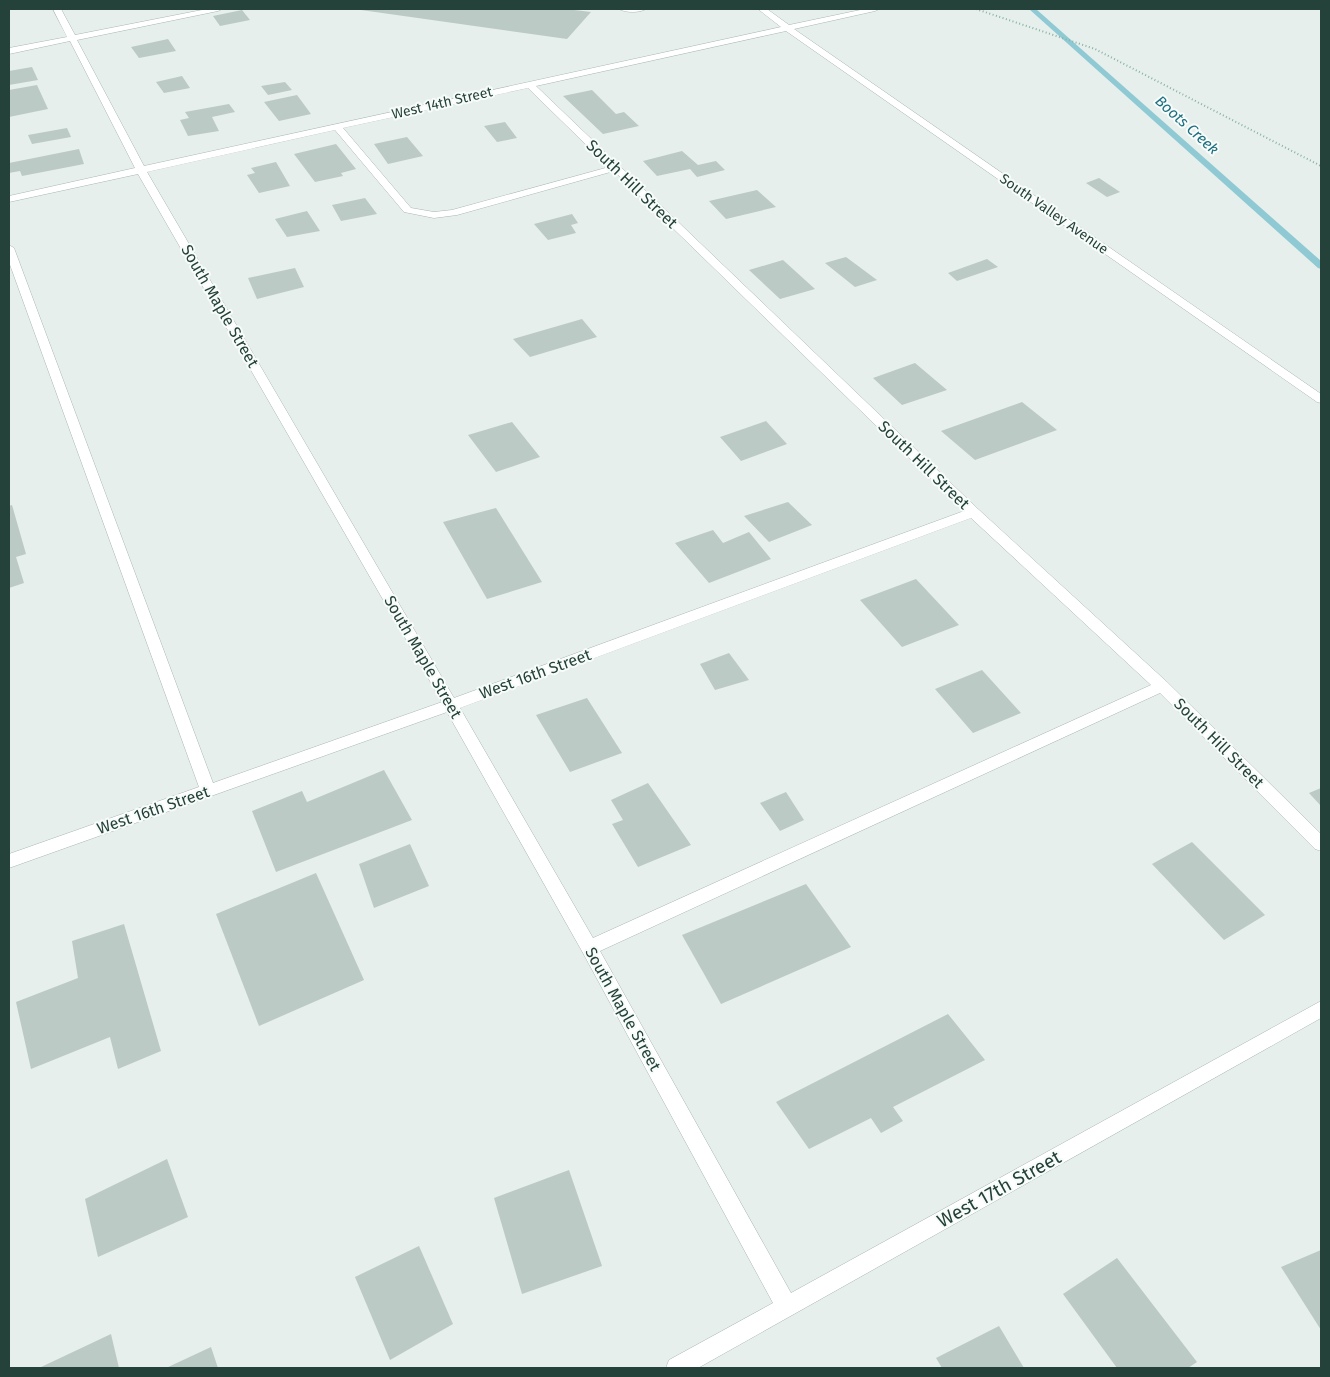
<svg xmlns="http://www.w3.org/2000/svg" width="1330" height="1377" font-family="'Fira Sans',sans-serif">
  <rect width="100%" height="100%" fill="#e6efeb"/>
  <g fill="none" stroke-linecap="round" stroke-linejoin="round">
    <path fill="#8ec9d4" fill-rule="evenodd" d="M1029 9H1036L1321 261V269L1318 268Z"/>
  </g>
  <g fill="#bbcac4">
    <path d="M354 9H566L591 12 567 39Z"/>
    <path d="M242 10 250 20 220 26 213 16Z"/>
    <path d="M168 39 176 51 139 58 131 47Z"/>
    <path d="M32 67 38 80 9 85V71Z"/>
    <path d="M182 76 190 88 164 93 156 82Z"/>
    <path d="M285 82 292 90 268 95 261 86Z"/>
    <path d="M37 85 48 109 9 117V90Z"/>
    <path d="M592 90 616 114 624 112 639 126 603 134 563 96Z"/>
    <path d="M297 95 311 114 279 121 264 102Z"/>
    <path d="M229 104 235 112 212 117 219 131 188 136 180 120 189 118 185 112Z"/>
    <path d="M505 122 517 138 497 142 484 126Z"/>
    <path d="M67 128 71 137 32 144 28 135Z"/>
    <path d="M407 137 423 156 388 164 374 144Z"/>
    <path d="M336 144 356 169 341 173 343 176 315 182 294 154Z"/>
    <path d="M79 149 84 164 22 176 20 171 9 173V163Z"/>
    <path d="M682 151 698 165 716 161 725 170 697 177 690 169 657 176 643 161Z"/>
    <path d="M276 162 290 186 259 193 247 175 255 173 251 168Z"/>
    <path d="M1099 178 1120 192 1107 197 1086 183Z"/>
    <path d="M757 190 776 207 726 219 709 201Z"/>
    <path d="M365 198 377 214 341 221 332 205Z"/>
    <path d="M307 211 320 231 287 237 275 219Z"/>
    <path d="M572 214 578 223 571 225 576 233 548 240 534 224Z"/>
    <path d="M846 257 877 280 855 287 825 263Z"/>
    <path d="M987 259 998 267 957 281 948 273Z"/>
    <path d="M783 260 815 289 780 299 749 270Z"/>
    <path d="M295 268 304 287 257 299 248 278Z"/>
    <path d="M582 319 597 337 530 357 513 339Z"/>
    <path d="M915 363 947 390 902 405 873 378Z"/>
    <path d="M1022 402 1057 430 975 460 941 431Z"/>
    <path d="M766 421 787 444 741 461 720 437Z"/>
    <path d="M512 422 540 457 496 472 468 435Z"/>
    <path d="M788 502 812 525 769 542 744 516Z"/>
    <path d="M12 505 26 554 16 557 24 583 9 588V506Z"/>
    <path d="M496 508 542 582 487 599 443 522Z"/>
    <path d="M713 530 723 543 749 532 771 559 709 583 675 543Z"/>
    <path d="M916 579 959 625 902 647 860 600Z"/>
    <path d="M729 653 749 680 715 690 700 664Z"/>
    <path d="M982 670 1021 713 973 733 935 689Z"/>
    <path d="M587 698 622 753 570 772 536 715Z"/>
    <path d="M384 770 412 820 276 872 252 811 302 791 307 802Z"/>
    <path d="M648 783 691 845 638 867 612 824 623 820 611 800Z"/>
    <path d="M1321 788V806L1309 793Z"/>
    <path d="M786 792 804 820 780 831 760 803Z"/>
    <path d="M1192 842 1265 915 1224 940 1152 864Z"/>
    <path d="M410 844 429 886 374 908 359 864Z"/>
    <path d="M316 873 364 980 259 1026 216 914Z"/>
    <path d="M806 884 851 947 721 1004 682 935Z"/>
    <path d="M124 924 161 1051 118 1069 110 1037 31 1069 16 1002 78 978 72 941Z"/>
    <path d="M948 1014 985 1060 893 1107 903 1121 881 1133 871 1118 809 1149 776 1102Z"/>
    <path d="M167 1159 188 1217 98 1257 85 1199Z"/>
    <path d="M569 1170 602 1266 522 1294 494 1198Z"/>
    <path d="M419 1246 453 1324 390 1360 355 1277Z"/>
    <path d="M1321 1250V1330L1281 1267Z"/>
    <path d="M1117 1258 1197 1362 1188 1368H1117L1063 1294Z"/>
    <path d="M999 1326 1024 1368H942L936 1358Z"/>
    <path d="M111 1334 119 1368H39Z"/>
    <path d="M211 1347 218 1368H166Z"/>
  </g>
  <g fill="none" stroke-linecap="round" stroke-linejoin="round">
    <g stroke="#a8b8b2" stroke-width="1">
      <g id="minor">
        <path d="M53 9H61L75 35 207 9H222L218 11 77 40 144 166 781 27 758 9H767L789 25 865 9H879L875 11 794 29 1321 394V403L1317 402 786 31 536 86 978 509 1167 682 1321 834V851L1315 849 1160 693 600 951 791 1293 1321 1001V1018L698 1368H666L669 1360 773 1303 583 953 447 712 9 868V854L199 787 9 262V245L14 248 213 783 442 702 138 174 9 202V196L135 168 70 41 9 54V48L67 37ZM528 88 609 167 452 210 434 212 411 208 343 128ZM335 130 404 212 434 218 457 215 614 171 964 511 454 698 147 172ZM971 518 1151 685 593 938 460 708Z"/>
        <path d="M619 9H646C640 13 625 13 619 9Z"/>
      </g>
    </g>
    <path stroke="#86b3a5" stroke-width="2" stroke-dasharray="1 2.5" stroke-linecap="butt" d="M976 9 1095 49 1321 166"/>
    <use href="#minor" fill="#fff" fill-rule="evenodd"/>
  </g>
  <g text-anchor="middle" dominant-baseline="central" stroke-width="4" stroke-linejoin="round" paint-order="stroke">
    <g font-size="14" fill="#24423a" stroke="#f7fbf9">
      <text transform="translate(442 103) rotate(-13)">West 14th Street</text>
      <text transform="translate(1054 214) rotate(35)">South Valley Avenue</text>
    </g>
    <g font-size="15" font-style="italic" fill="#1c6f80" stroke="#f7fbf9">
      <text transform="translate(1187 125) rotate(42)">Boots Creek</text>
    </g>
    <g font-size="16" fill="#24423a" stroke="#f7fbf9">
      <text transform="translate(632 184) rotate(44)">South Hill Street</text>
      <text transform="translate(220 306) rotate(60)">South Maple Street</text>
      <text transform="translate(924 465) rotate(44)">South Hill Street</text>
      <text transform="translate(423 657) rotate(60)">South Maple Street</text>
      <text transform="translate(535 674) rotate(-20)">West 16th Street</text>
      <text transform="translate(1219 743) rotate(45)">South Hill Street</text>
      <text transform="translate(153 810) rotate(-19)">West 16th Street</text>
      <text transform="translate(623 1009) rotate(61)">South Maple Street</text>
    </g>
    <g font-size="19" fill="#24423a" stroke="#f7fbf9">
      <text transform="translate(999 1189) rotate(-29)">West 17th Street</text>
    </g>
  </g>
  <rect width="1330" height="1377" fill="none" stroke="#24423a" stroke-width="20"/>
</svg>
